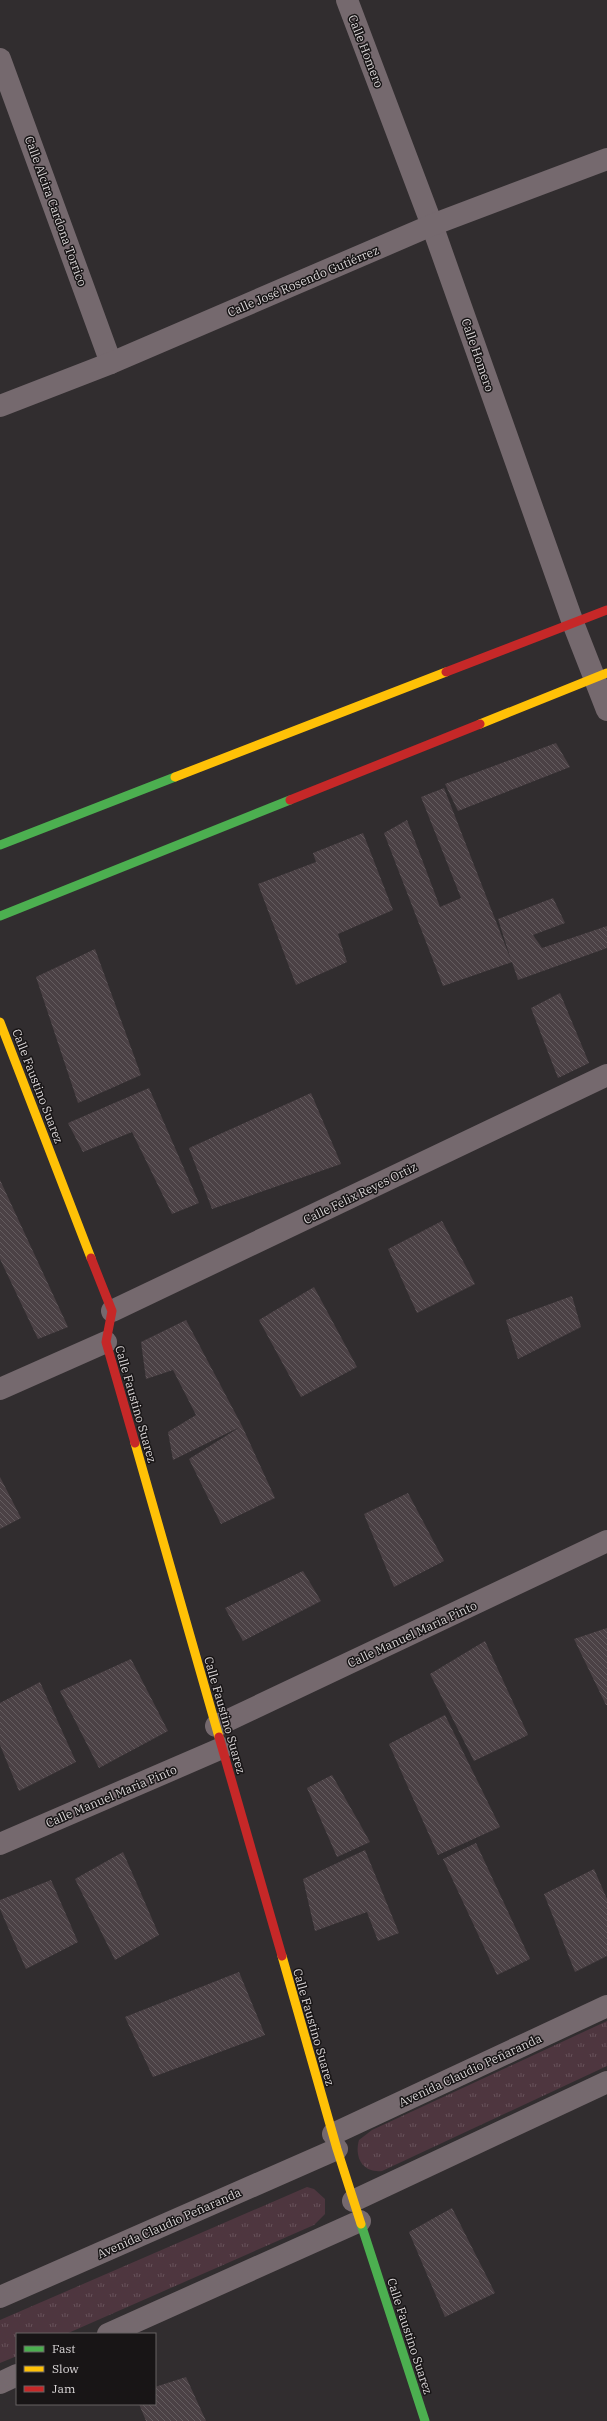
<svg xmlns="http://www.w3.org/2000/svg" width="607" height="2421" font-family="'IBM Plex Serif',serif">
  <defs>
    <pattern id="grass-tufts" width="24" height="20" patternUnits="userSpaceOnUse"><rect width="24" height="20" fill="#4e363f"/><path d="M3 7l-1-3M5 7V3M7 7l1-3M15 17l-1-3M17 17v-4M19 17l1-3" fill="none" stroke="#67525a"/></pattern>
    <pattern id="building-back-hatch" width="6" height="6" patternUnits="userSpaceOnUse"><rect width="6" height="6" fill="#4b4145"/><path d="M-1 5l2 2M0 0l6 6M5-1l2 2" fill="none" stroke="#645c5f"/></pattern>
  </defs>
  <rect width="100%" height="100%" fill="#312d2f"/>
  <g fill="url(#grass-tufts)">
    <path d="M607 2021V2066L382 2171C363 2173 354 2158 359 2140L372 2130Z"/>
    <path d="M307 2187 314 2189 325 2199V2214L314 2225 66 2334H17V2356L0 2363V2320Z"/>
  </g>
  <g fill="url(#building-back-hatch)">
    <path d="M556 743 570 767 458 811 445 784Z"/>
    <path d="M444 788 511 960 498 919 553 898 565 923 533 935 542 948 607 926V948L518 980 512 962 443 986 384 833 407 820 440 907 461 898 421 797Z"/>
    <path d="M363 833 393 910 338 934 347 962 296 985 258 884 316 862 313 853Z"/>
    <path d="M95 949 141 1075 78 1103 36 977Z"/>
    <path d="M560 993 589 1063 558 1078 531 1008Z"/>
    <path d="M149 1088 199 1203 172 1214 132 1132 83 1152 68 1123Z"/>
    <path d="M311 1093 341 1164 212 1209 189 1148Z"/>
    <path d="M0 1180 68 1327 38 1339 0 1259Z"/>
    <path d="M442 1221 475 1284 417 1313 388 1249Z"/>
    <path d="M314 1287 357 1367 301 1397 259 1320Z"/>
    <path d="M572 1296 581 1327 518 1359 506 1320Z"/>
    <path d="M186 1320 242 1426 275 1498 221 1524 189 1459 240 1427 173 1460 168 1432 196 1415 173 1370 146 1379 141 1342Z"/>
    <path d="M0 1477 21 1518 0 1529Z"/>
    <path d="M408 1493 444 1561 394 1587 364 1514Z"/>
    <path d="M303 1571 321 1601 243 1641 225 1608Z"/>
    <path d="M607 1628V1705H606L574 1639Z"/>
    <path d="M485 1641 528 1735 474 1761 430 1674Z"/>
    <path d="M131 1659 168 1731 99 1768 60 1691Z"/>
    <path d="M40 1682 76 1762 19 1791 0 1745V1703Z"/>
    <path d="M445 1715 500 1827 438 1855 389 1744Z"/>
    <path d="M332 1775 370 1842 337 1857 307 1788Z"/>
    <path d="M476 1843 530 1959 497 1975 443 1859Z"/>
    <path d="M365 1850 399 1933 378 1941 367 1912 315 1931 303 1879Z"/>
    <path d="M123 1852 159 1935 115 1960 75 1879Z"/>
    <path d="M594 1869 607 1899V1956L575 1972 544 1894Z"/>
    <path d="M51 1880 78 1942 26 1969 0 1909V1900Z"/>
    <path d="M239 1972 265 2035 153 2077 125 2017Z"/>
    <path d="M452 2208 495 2293 445 2317 409 2232Z"/>
    <path d="M186 2377 206 2421H146L139 2404H155V2387Z"/>
  </g>
  <g fill="none" stroke-linecap="round" stroke-linejoin="round">
    <g stroke="#75696e" stroke-width="22">
      <path d="M347 0 432 225 573 623 607 710"/>
      <path d="M0 59 111 363"/>
      <path d="M0 406 111 363 432 225 607 159"/>
      <path d="M112 1311 607 1075"/>
      <path d="M0 1389 106 1342"/>
      <path d="M216 1726 607 1541"/>
      <path d="M0 1844 222 1748"/>
      <path d="M333 2134 607 2006"/>
      <path d="M353 2201 607 2082"/>
      <path d="M0 2297 337 2149"/>
      <path d="M108 2334 360 2221"/>
      <path d="M0 2383 17 2375"/>
    </g>
    <g stroke="#4caf50" stroke-width="9">
      <path d="M0 845 175 777"/>
      <path d="M0 916 290 800"/>
      <path d="M361 2224 425 2421"/>
    </g>
    <g stroke="#ffc107" stroke-width="9">
      <path d="M480 724 607 673"/>
      <path d="M175 777 446 672"/>
      <path d="M0 1022 91 1258"/>
      <path d="M135 1443 219 1737"/>
      <path d="M282 1956 337 2149 361 2224"/>
    </g>
    <g stroke="#c62828" stroke-width="9">
      <path d="M446 672 607 610"/>
      <path d="M290 800 480 724"/>
      <path d="M91 1258 112 1311 106 1342 135 1443"/>
      <path d="M219 1737 282 1956"/>
    </g>
  </g>
  <g text-anchor="middle" dominant-baseline="central" stroke-width="3" stroke-linejoin="round" paint-order="stroke">
    <g font-size="12" fill="#dad6d7" stroke="#181516">
      <text transform="translate(366 51) rotate(69)">Calle Homero</text>
      <text transform="translate(56 211) rotate(70)">Calle Alcira Cardona Torrico</text>
      <text transform="translate(303 281) rotate(-23)">Calle José Rosendo Gutiérrez</text>
      <text transform="translate(478 355) rotate(71)">Calle Homero</text>
      <text transform="translate(38 1086) rotate(69)">Calle Faustino Suarez</text>
      <text transform="translate(360 1193) rotate(-26)">Calle Felix Reyes Ortiz</text>
      <text transform="translate(136 1404) rotate(74)">Calle Faustino Suarez</text>
      <text transform="translate(412 1634) rotate(-25)">Calle Manuel Maria Pinto</text>
      <text transform="translate(225 1715) rotate(74)">Calle Faustino Suarez</text>
      <text transform="translate(111 1796) rotate(-23)">Calle Manuel Maria Pinto</text>
      <text transform="translate(314 2027) rotate(74)">Calle Faustino Suarez</text>
      <text transform="translate(470 2070) rotate(-25)">Avenida Claudio Peñaranda</text>
      <text transform="translate(169 2223) rotate(-24)">Avenida Claudio Peñaranda</text>
      <text transform="translate(410 2336) rotate(72)">Calle Faustino Suarez</text>
    </g>
  </g>
  <rect x="16" y="2333" width="140" height="72" fill="#181516" stroke="#666263"/>
  <rect x="24" y="2346" width="20" height="6" fill="#4caf50" stroke="#666263"/>
  <text x="52" y="2353" font-size="12" fill="#dad6d7">Fast</text>
  <rect x="24" y="2366" width="20" height="6" fill="#ffc107" stroke="#666263"/>
  <text x="52" y="2373" font-size="12" fill="#dad6d7">Slow</text>
  <rect x="24" y="2386" width="20" height="6" fill="#c62828" stroke="#666263"/>
  <text x="52" y="2393" font-size="12" fill="#dad6d7">Jam</text>
</svg>
